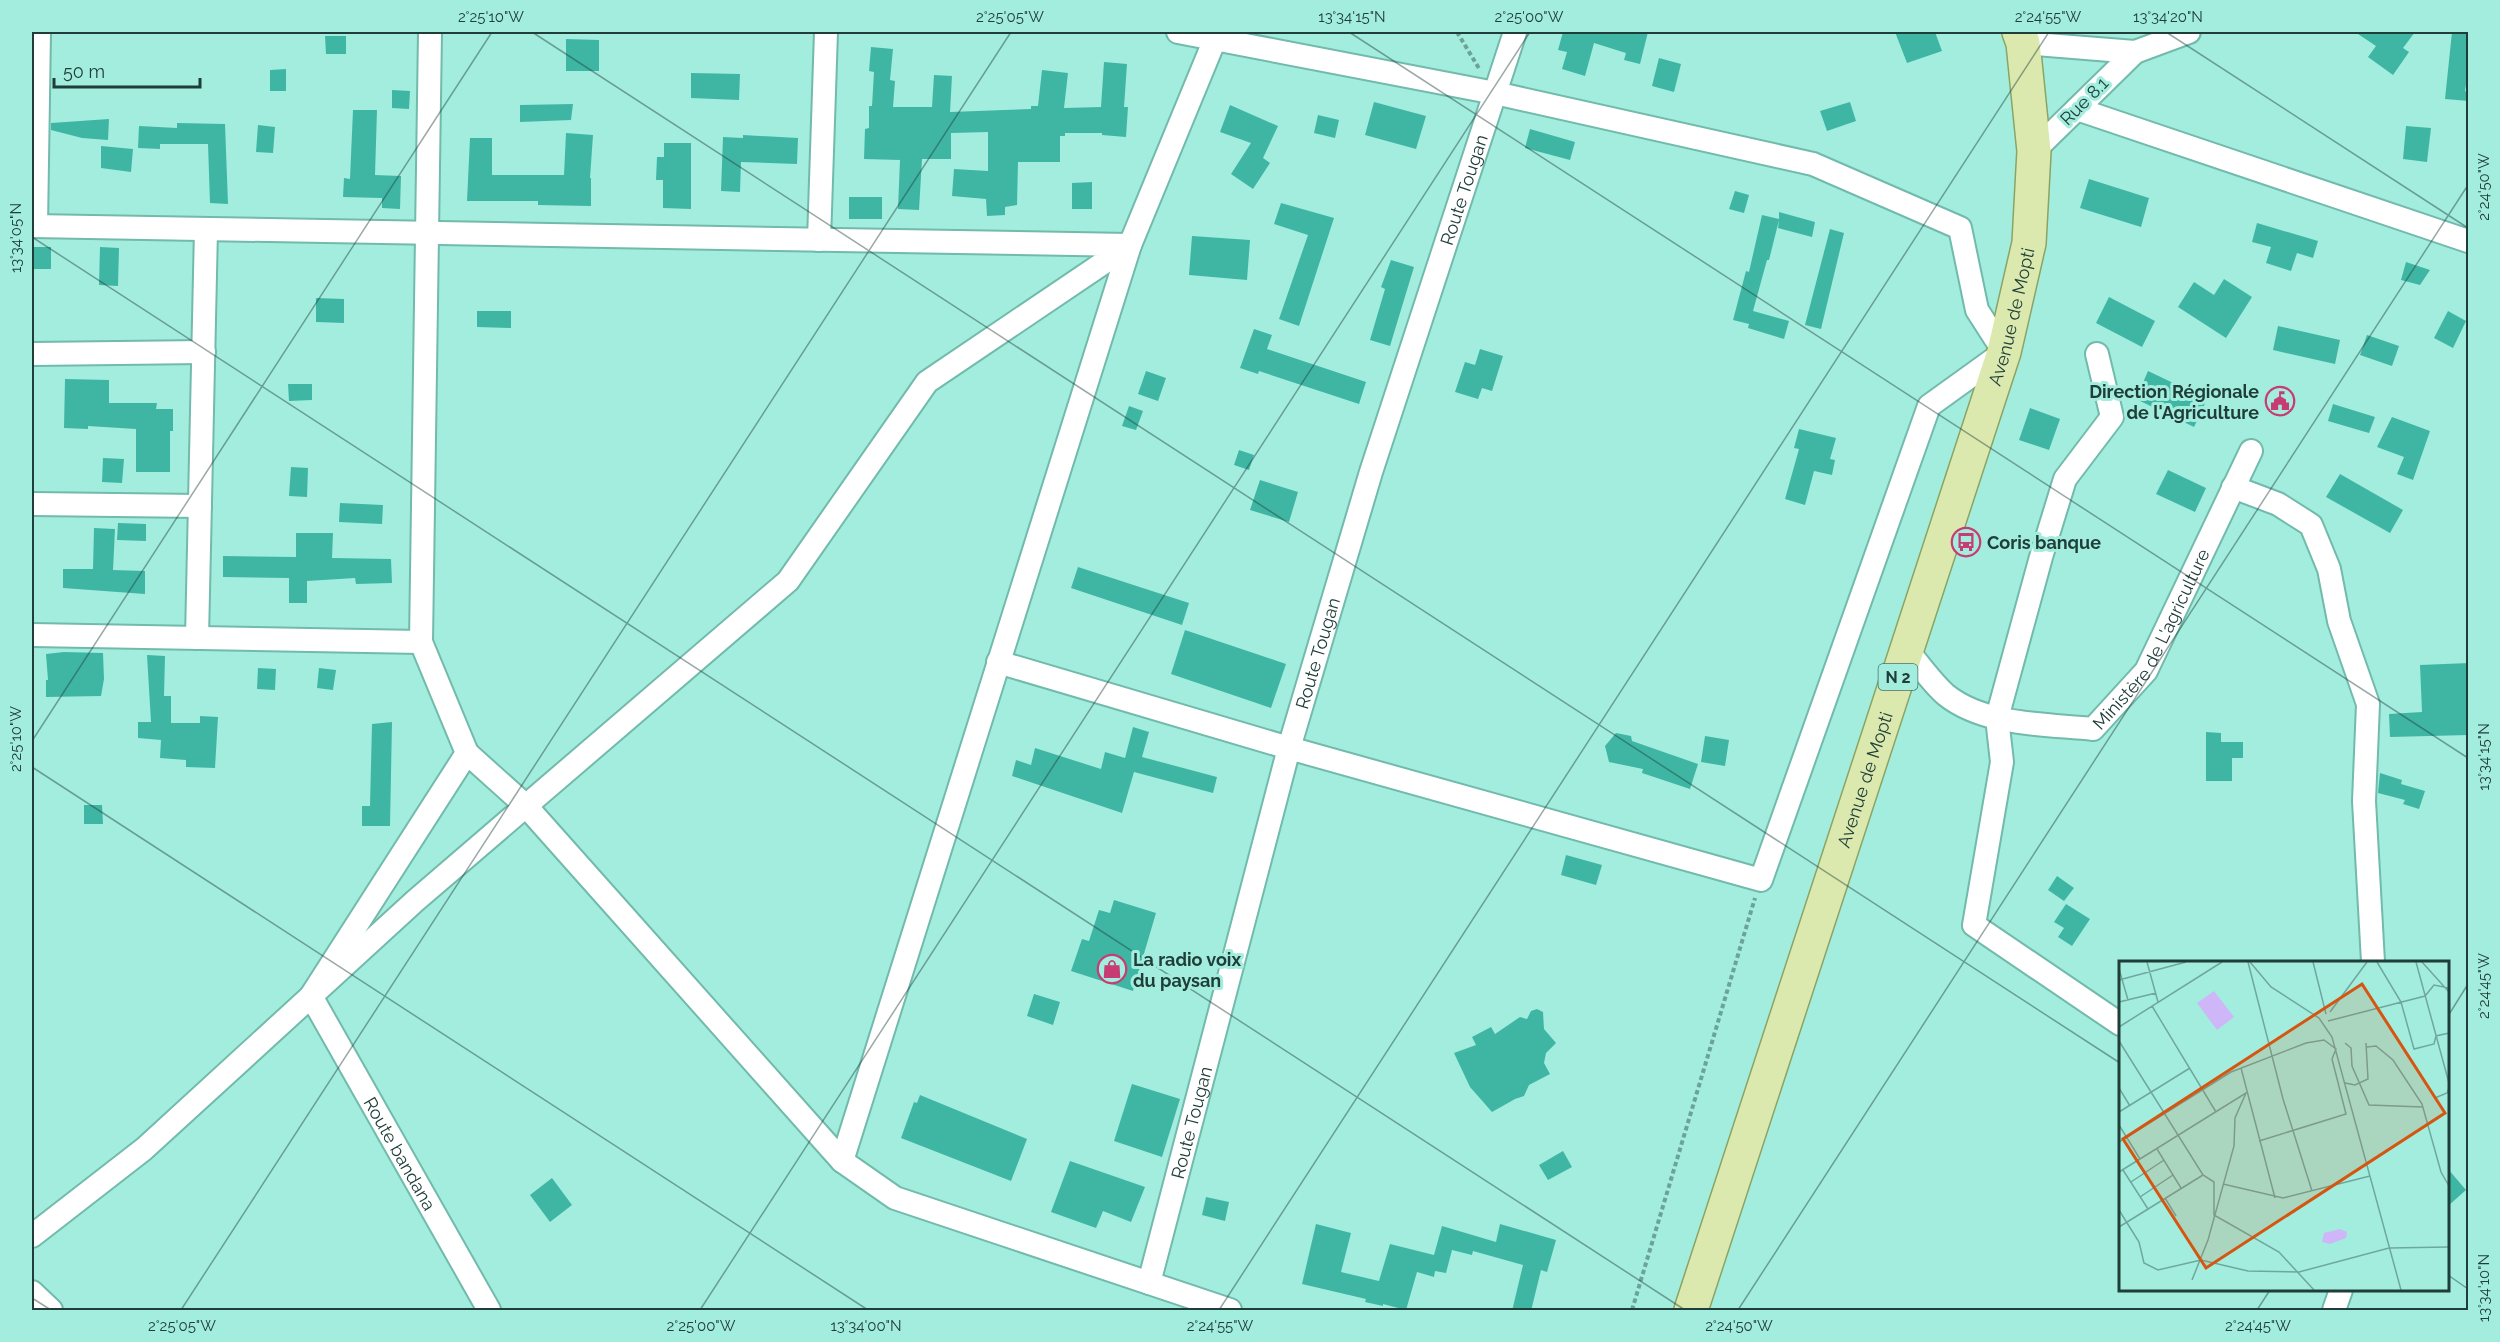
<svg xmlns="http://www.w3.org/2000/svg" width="2500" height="1342" font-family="Raleway,sans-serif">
  <rect width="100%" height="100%" fill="#a3eddf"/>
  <g fill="#3fb6a3">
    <path d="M1563 32H1648L1640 64 1624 60 1626 53 1594 43 1585 76 1562 69 1567 52 1558 50Z"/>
    <path d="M1895 32H1935L1942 51 1907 63Z"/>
    <path d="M2355 32H2415L2403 48 2409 52 2393 75 2368 57 2376 46Z"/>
    <path d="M2452 32H2469V65L2465 91 2469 94V101L2445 99Z"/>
    <path d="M325 36H346V54H326Z"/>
    <path d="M566 39 599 40V71H566Z"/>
    <path d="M871 47 893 49 890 80 895 81 893 107H932L934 75 952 76 950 112 1031 109V106H1038L1042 70 1068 73 1064 108 1101 107 1104 62 1127 64 1124 107H1128L1126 137 1102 135V133H1065V136H1060V162H1018L1017 205 1005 207V215L987 216 986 199 952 196 954 169 988 171V132L951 133V159H922L919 210 898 209 900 160 864 159 865 129 869 128V106H872L874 72 869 71Z"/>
    <path d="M1659 58 1681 64 1674 92 1652 86Z"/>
    <path d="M286 69V91H270V70Z"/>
    <path d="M691 73 740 74 739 100 691 98Z"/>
    <path d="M392 90 410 91 409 109 392 108Z"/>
    <path d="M1374 102 1426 116 1416 149 1365 135Z"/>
    <path d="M1850 102 1856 121 1827 131 1820 111Z"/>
    <path d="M573 104 571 120 520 122V105Z"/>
    <path d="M1230 105 1278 126 1263 158 1270 163 1253 189 1231 174 1251 143 1220 132Z"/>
    <path d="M353 110H377L375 175 401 176 400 209 382 208V198L343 197 344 178 350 179Z"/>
    <path d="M1318 115 1339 120 1335 138 1314 133Z"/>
    <path d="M109 119 108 140 82 138 51 130V123Z"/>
    <path d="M177 123 225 124 228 204 210 203 208 144H160V149L138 148 139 126 177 128Z"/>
    <path d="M258 125 275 127 273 153 256 152Z"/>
    <path d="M2406 126 2431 128 2427 162 2403 159Z"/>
    <path d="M1530 129 1575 142 1570 160 1525 148Z"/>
    <path d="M566 133 593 135 590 178H591V206L538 205V201H467L470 138H492V175H564Z"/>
    <path d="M743 135 798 138 797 164 741 162 740 192 721 191 723 137 743 138Z"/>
    <path d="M664 143H691V209L663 208V180H656L657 157H664Z"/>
    <path d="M101 146 133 149 131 172 101 168Z"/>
    <path d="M2089 179 2149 198 2141 227 2080 208Z"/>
    <path d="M1092 182V209H1072V183Z"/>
    <path d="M1735 191 1749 195 1744 213 1729 209Z"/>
    <rect x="849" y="197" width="33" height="22"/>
    <path d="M1281 203 1334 218 1299 326 1279 319 1308 235 1274 224Z"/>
    <path d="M1779 212 1815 222 1812 237 1778 228 1779 220 1769 260H1767L1753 311 1789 321 1784 339 1748 328 1749 324 1733 320 1746 271 1749 272 1762 215 1779 219Z"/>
    <path d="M2257 223 2318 241 2313 258 2297 253 2291 271 2266 263 2271 247 2252 242Z"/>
    <path d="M1830 229 1844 233 1821 329 1805 325Z"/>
    <path d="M1192 236 1250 240 1247 280 1189 275Z"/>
    <rect x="32" y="247" width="19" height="22"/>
    <path d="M100 247 119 248 118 286 99 285Z"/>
    <path d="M1391 260 1414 267 1390 346 1370 340 1385 289 1381 287Z"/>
    <path d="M2406 262 2430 270 2420 285 2401 280Z"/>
    <path d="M2224 279 2252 297 2226 338 2178 307 2194 282 2214 295Z"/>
    <path d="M2109 297 2155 321 2142 347 2096 323Z"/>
    <path d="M316 298 344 299V323L316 322Z"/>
    <path d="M477 311H511V328L477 327Z"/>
    <path d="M2448 311 2466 321 2453 348 2434 338Z"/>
    <path d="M2278 326 2340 340 2335 364 2273 350Z"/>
    <path d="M1254 329 1272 335 1267 349 1366 382 1359 404 1259 371 1258 374 1240 368Z"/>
    <path d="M2367 335 2399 346 2392 366 2360 355Z"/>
    <path d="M1480 349 1503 356 1492 391 1482 388 1478 399 1455 392 1465 362 1475 365Z"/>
    <path d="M1146 371 1166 378 1158 401 1138 394Z"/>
    <path d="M2148 371 2207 399 2194 427 2136 399Z"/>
    <path d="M65 379 109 380V403H157L156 409H173V431H170V472H136V429L88 426V429L64 428Z"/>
    <path d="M288 384H312V400L289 401Z"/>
    <path d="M2333 404 2375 417 2369 433 2328 421Z"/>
    <path d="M1129 406 1143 411 1136 430 1122 426Z"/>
    <path d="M2030 408 2060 419 2049 450 2019 440Z"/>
    <path d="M2392 417 2430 431 2413 480 2397 474 2404 457 2377 447Z"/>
    <path d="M1799 429 1836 438 1830 459 1835 460 1832 475 1814 471 1805 505 1785 499 1799 449 1794 448Z"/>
    <path d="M1239 450 1254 455 1249 470 1234 465Z"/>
    <path d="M103 458 124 459 122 483 102 482Z"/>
    <path d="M291 467 308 468 307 497 289 496Z"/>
    <path d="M2168 470 2206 488 2195 512 2156 494Z"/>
    <path d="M2340 474 2403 510 2390 533 2326 497Z"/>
    <path d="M1260 480 1298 492 1289 522 1250 510Z"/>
    <path d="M340 503 383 505 382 524 339 522Z"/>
    <path d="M118 523 146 524V541L117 540Z"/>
    <path d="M94 528 115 529 113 570 145 571V594L63 588V569H93Z"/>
    <path d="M296 533H333L332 558 391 559 392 583 356 584 355 578 307 581V603H289V578L223 577V556L296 557Z"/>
    <path d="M1078 567 1189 603 1182 625 1071 588Z"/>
    <path d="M1185 630 1286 664 1271 708 1171 674Z"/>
    <path d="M64 652 103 653 104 679 101 696 46 697V680H48L46 654Z"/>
    <path d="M147 655 165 656 164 696H171V723H200V716L218 717 215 768 186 767V760L160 758 161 740 138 738V722H151Z"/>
    <path d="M2469 663V735L2390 737 2389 714 2422 712 2420 665Z"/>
    <path d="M258 668 276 669 275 690 257 689Z"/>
    <path d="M319 668 336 670 333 690 317 688Z"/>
    <path d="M392 722 390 826H362V806H370L372 724Z"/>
    <path d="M1133 727 1149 732 1142 757 1217 777 1213 793 1134 772 1122 813 1012 776 1016 760 1031 765 1035 748 1101 769 1105 752 1125 758Z"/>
    <path d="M2206 732 2221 733V742H2243V758H2232V781H2206Z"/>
    <path d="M1616 733 1631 736 1632 741 1698 764 1690 789 1642 773 1643 769 1609 762 1605 746Z"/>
    <path d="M1705 736 1729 740 1725 766 1701 762Z"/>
    <path d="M2380 773 2402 780 2401 784 2425 791 2419 809 2403 804 2405 800 2378 793Z"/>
    <path d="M84 805H102L103 824H84Z"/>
    <path d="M1566 855 1602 865 1596 885 1561 875Z"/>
    <path d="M2057 876 2074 888 2064 901 2048 890Z"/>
    <path d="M1114 900 1156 913 1133 991 1071 971 1082 939 1089 941 1099 910 1110 913Z"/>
    <path d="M2066 904 2090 919 2072 946 2058 937 2064 928 2054 922Z"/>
    <path d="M1034 994 1060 1002 1053 1025 1027 1016Z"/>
    <path d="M1537 1009 1543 1012 1544 1029 1556 1043 1546 1053 1544 1063 1550 1074 1529 1085 1524 1096 1515 1099 1492 1112 1470 1087 1454 1053 1476 1045 1472 1037 1491 1027 1495 1034 1520 1017 1527 1019 1531 1011Z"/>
    <path d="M1132 1084 1180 1099 1162 1157 1114 1141Z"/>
    <path d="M920 1095 1027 1139 1011 1181 901 1138 914 1102 917 1103Z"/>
    <path d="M1563 1151 1572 1167 1548 1180 1539 1165Z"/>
    <path d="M1070 1161 1145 1187 1131 1222 1103 1211 1096 1228 1051 1212Z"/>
    <path d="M2448 1169 2466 1190 2448 1206Z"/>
    <path d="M552 1178 572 1205 550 1222 530 1195Z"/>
    <path d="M1206 1197 1229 1202 1225 1221 1202 1215Z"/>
    <path d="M1316 1224 1351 1233 1341 1272 1379 1281 1390 1244 1434 1255 1442 1226 1496 1242 1500 1224 1556 1240 1547 1272 1541 1270 1531 1311H1512L1523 1265 1473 1251 1472 1255 1452 1250 1446 1273 1435 1271 1434 1277 1417 1272 1406 1310 1383 1304V1306L1365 1302 1366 1299 1302 1284Z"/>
  </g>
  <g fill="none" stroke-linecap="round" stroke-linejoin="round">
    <g stroke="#71baac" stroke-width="26">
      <g id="minor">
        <path id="s1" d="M430 32 421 642 467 753 311 996 489 1310"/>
        <path d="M2023 43 2135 52 2034 151"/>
        <path d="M2135 52 2189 32"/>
        <path d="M2077 109 2468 241"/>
        <path d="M32 226 1130 245 927 382 788 581 415 901 144 1149 32 1236"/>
        <path d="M36 226 39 32"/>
        <path d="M819 240 826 32"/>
        <path d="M32 354 204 352"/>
        <path d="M2097 354 2112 417 2065 479 2041 557 1997 718 2002 762 1974 925 2120 1024"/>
        <path d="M2233 487 2278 504 2311 525 2329 569 2339 621 2368 704 2364 801 2373 962"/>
        <path d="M32 504 200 506"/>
        <path d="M32 635 421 642"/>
        <path d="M197 638 206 229"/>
        <path id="s2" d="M1907 650C1919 664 1932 683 1946 695 1985 726 2046 724 2093 729L2146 671 2251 451"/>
        <path d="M998 662 1289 748 1761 880 1929 406 2004 352 1977 310 1960 228 1813 164 1495 93 1178 32"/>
        <path d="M467 753 526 806 842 1161 895 1198 1230 1310"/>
        <path d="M842 1161 1130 245 1215 39"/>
        <path id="s3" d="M1149 1283 1289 748 1371 472 1515 32"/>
        <path d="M32 1292 51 1310"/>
        <path d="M2334 1310 2341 1290"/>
      </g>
    </g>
    <g stroke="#8aa463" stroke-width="36">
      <g id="primary">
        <path id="s4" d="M1691 1310 2004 352 2029 243 2034 151 2023 43 2019 32"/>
      </g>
    </g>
    <g stroke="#6ca399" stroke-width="4" stroke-dasharray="4.5 3" stroke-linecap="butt">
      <path d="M1457 32 1480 70"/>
      <path d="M1632 1310 1755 898"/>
    </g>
    <use href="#minor" stroke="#fff" stroke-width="22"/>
    <use href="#primary" stroke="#dbe9af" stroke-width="33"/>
  </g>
  <path fill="none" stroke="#203e39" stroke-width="1.5" stroke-opacity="0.45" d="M532 32 2120 1063M1349 32 2468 758M2166 32 2468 228M32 237 1685 1310M32 741 492 32M32 767 868 1310M2448 1016 2468 984M2448 1275 2468 1289M32 1298 51 1310M181 1310 1011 32M700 1310 1530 32M1219 1310 2049 32M1738 1310 2468 185M2257 1310 2270 1290"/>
  <defs>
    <g id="civic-ring" transform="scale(1.5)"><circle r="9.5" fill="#a3eddf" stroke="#c73c73" stroke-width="1.5"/><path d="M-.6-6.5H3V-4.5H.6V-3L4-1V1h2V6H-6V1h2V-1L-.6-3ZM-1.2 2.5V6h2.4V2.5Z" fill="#c73c73"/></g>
    <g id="bus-ring" transform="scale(1.5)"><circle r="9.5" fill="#a3eddf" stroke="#c73c73" stroke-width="1.5"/><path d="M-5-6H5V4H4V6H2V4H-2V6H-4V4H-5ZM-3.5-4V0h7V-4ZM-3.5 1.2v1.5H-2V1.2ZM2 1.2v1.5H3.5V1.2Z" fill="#c73c73"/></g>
    <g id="shop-ring" transform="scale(1.5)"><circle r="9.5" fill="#a3eddf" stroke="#c73c73" stroke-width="1.5"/><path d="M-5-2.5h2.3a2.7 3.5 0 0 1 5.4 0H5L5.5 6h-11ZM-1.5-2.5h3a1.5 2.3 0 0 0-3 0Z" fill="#c73c73"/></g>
  </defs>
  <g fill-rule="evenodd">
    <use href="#civic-ring" x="2280" y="401"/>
    <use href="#bus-ring" x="1966" y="542"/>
    <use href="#shop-ring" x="1112" y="969"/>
  </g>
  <g text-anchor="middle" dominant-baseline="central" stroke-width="6" stroke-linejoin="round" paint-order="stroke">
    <rect fill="#a3eddf" stroke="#47726b" stroke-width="1.5" x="1878.5" y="664" width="39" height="26" rx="4.5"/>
    <g font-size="16" font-weight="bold" fill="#203e39">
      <text x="1898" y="677">N 2</text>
    </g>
    <g font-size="18" fill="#203e39" stroke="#a3eddf">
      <text transform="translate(2084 101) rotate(-45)">Rue 8.1</text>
      <text stroke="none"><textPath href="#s3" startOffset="1138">Route Tougan</textPath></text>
      <text stroke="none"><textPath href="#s4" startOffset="1044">Avenue de Mopti</textPath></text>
      <text stroke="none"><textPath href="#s2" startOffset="321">Ministère de L'agriculture</textPath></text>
      <text stroke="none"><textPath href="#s3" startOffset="652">Route Tougan</textPath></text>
      <text stroke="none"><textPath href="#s4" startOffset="558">Avenue de Mopti</textPath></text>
      <text stroke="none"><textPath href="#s3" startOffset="166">Route Tougan</textPath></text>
      <text stroke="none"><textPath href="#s1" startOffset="1200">Route bandana</textPath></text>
    </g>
    <g font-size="18" font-weight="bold" fill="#203e39" stroke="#a3eddf" text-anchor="start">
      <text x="2259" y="391" text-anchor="end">Direction Régionale<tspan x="2259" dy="21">de l'Agriculture</tspan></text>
      <text x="1987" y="542">Coris banque</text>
      <text x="1133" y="959">La radio voix<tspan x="1133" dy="21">du paysan</tspan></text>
    </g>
  </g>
  <g transform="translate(2119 961)">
    <rect width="330" height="330" fill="#a3eddf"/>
    <path d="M95 30 115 56 98 69 78 42ZM221 268 228 271 227 277 211 283 203 281 205 272Z" fill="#ceb6f9"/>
    <path fill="none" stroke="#6fa79d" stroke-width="1.5" d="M28 1 39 41M129 1 164 138 193 230M131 1 152 26 200 57 213 76 282 329M194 1 207 53M258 1 282 41 295 88 315 83 317 75 330 72M297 1 330 122M303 1 330 31M0 8 9 39M0 19 67 1M0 41 37 32M33 45 97 151M211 51 248 1M209 60 306 35 315 24 330 27M0 66 103 1M0 80 84 214 95 221V254L160 291 195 329M226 82 232 87 233 105 250 144 304 146M248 86 257 85 274 99 303 143 322 211 330 225M122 107 156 237M226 122 236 124 249 118 247 82M0 127 11 145M316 137 328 132 330 127M0 151 71 107M0 164 21 198M0 181 112 111 187 82 205 79 217 88 213 98 227 153 140 180M38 188 62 227M4 209 29 248M0 211 127 132 116 157 115 185 89 279 73 319M12 221 45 199M104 223 164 237 251 215M21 236 54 214M46 237 57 255M0 249 20 281 25 302 39 309 82 299 129 310 180 311 270 287 330 286M0 266 84 214"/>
    <path fill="#d45610" fill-opacity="0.15" stroke="#d45610" stroke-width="3" d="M243 23 326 152 87 307 4 178Z"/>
    <rect width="330" height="330" fill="none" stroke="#203e39" stroke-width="3"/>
  </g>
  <rect width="2500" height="1342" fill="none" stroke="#a3eddf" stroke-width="66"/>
  <path d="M54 78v9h146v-9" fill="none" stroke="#203e39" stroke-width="3"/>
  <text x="63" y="78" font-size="18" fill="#203e39" stroke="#a3eddf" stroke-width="4.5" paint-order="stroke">50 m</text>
  <rect x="33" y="33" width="2434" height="1276" fill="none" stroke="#203e39" stroke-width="2"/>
  <g font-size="15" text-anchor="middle" fill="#203e39">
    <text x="491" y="22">2°25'10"W</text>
    <text x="1010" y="22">2°25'05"W</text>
    <text x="1352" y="22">13°34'15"N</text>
    <text x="1529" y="22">2°25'00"W</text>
    <text x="2048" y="22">2°24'55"W</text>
    <text x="2168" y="22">13°34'20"N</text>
    <text transform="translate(2484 187) rotate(-90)" y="5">2°24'50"W</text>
    <text transform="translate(16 238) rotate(-90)" y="5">13°34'05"N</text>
    <text transform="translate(16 739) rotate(-90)" y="5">2°25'10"W</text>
    <text transform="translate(2484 757) rotate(-90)" y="5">13°34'15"N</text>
    <text transform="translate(2484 986) rotate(-90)" y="5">2°24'45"W</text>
    <text transform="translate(2484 1288) rotate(-90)" y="5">13°34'10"N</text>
    <text x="182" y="1331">2°25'05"W</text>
    <text x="701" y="1331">2°25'00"W</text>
    <text x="866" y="1331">13°34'00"N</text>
    <text x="1220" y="1331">2°24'55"W</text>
    <text x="1739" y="1331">2°24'50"W</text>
    <text x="2258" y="1331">2°24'45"W</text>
  </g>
</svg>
